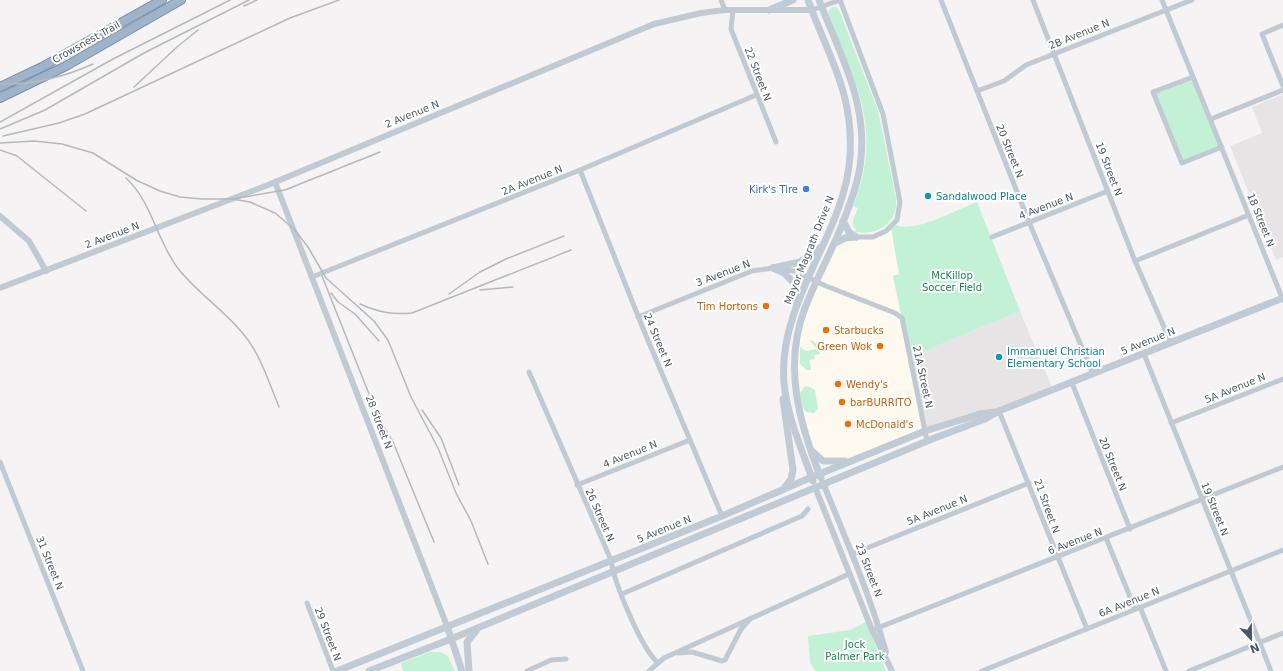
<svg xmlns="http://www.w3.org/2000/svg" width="1283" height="671" font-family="'DejaVu Sans',sans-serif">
  <rect width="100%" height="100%" fill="#f5f3f3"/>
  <path fill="#fdf9ef" d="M891 228 900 274 893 276 925 431 840 462 818 457 803 431 795 376 800 322 835 243 869 238Z"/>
  <g fill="#e6e4e5">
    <path d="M1283 94V257L1276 260 1230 146 1262 133 1252 107Z"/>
    <path d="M1020 311 1053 390 999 411 925 431 910 357Z"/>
  </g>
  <g fill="#c3f1d5">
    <path d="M832 7H836L839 10 878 111 896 198C899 223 877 236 855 232L856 229 853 226V220L858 208 853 206C885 130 854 81 828 12Z"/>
    <path d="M1193 77 1222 147 1182 163 1153 92Z"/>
    <path d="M977 202 1020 311 910 357 893 276 899 274 891 228 894 224C913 235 957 209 977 202Z"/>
    <path d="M812 340 817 345 828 346 819 348 820 354 814 355 815 359 809 360 811 370H807L800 364V347L806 351 817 349 810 341Z"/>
    <path d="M805 386 810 387 815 390 818 409 814 413 806 412 802 406 800 393Z"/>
    <path d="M866 622 886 671H816L810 663 808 636 850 630Z"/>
    <path d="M430 652H440L447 655 455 671H403L401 663Z"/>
  </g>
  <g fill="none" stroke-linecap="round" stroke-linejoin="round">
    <g stroke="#7690ad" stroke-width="10">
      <g id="trunk">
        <path d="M0 87 42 67 162 0"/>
        <path d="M0 98 66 66 181 0"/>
      </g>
    </g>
    <g stroke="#c1cad2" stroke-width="5">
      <path d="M721 0 725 10"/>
      <path d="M840 0 883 114 900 202 897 220 886 231 873 237H856"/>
      <path d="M941 0 1029 222 1093 374"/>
      <path d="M1033 0 1135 261 1171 343"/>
      <path d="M1162 0 1283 300"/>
      <path d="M733 10 731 29 776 142"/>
      <path d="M812 10 840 0"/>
      <path d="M1283 25 1262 34 1283 86"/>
      <path d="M1193 77 1153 92 1182 163 1222 147"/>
      <path d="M977 91 1004 81 1026 65 1192 0"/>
      <path d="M1211 119 1283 90"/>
      <path d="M580 170 642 326 722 516"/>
      <path d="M992 237 1108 191"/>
      <path d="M1135 261 1249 215"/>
      <path d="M312 277 580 170 756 95"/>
      <path d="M638 317 752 271 773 268 794 271 826 286 895 313 902 318 927 441"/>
      <path d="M1144 354 1271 671"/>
      <path d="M529 372 611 560C614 583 641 647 657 662"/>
      <path d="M1072 383 1130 529"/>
      <path d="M999 411 1087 629"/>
      <path d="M1171 423 1283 379"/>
      <path d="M0 462 83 671"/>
      <path d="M577 485 690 440"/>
      <path d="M1106 538 1135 609"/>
      <path d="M852 554 1029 483"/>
      <path d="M622 594 802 516 808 509"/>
      <path d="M307 603 333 671"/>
      <path d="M1140 607 1166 671"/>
      <path d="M875 629 1283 467"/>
      <path d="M678 653 692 652 722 661 725 660 741 629 750 619"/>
      <path d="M527 671 551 660 566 659"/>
      <path d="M649 671 664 658 849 574"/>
      <path d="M982 671 1283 550"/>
      <path d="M1189 671 1283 633"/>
    </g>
    <g stroke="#c1cad2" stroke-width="6">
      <path d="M275 182 447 626"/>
      <path d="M0 216 29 241 46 271"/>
      <path d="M0 288 268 185 654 24 701 13 725 10H812"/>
      <path d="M823 483C846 539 870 595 886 652"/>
      <path d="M815 487 872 630 892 671"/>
    </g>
    <g stroke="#c1cbd6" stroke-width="7">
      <path d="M808 0C828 56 854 93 850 156 848 191 833 224 818 256 800 295 780 338 784 383 787 416 802 450 813 481"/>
      <path d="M819 0C839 52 867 101 861 158 859 182 850 203 842 225 831 253 816 279 805 308 783 365 799 423 821 478"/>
      <path d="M769 10 793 0"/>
      <path d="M843 221 849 232 856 237"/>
      <path d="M835 243 845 238 856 237"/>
      <path d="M773 268 800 262 821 247"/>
      <path d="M773 268 784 273 794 283 796 306"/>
      <path d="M783 399 793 470 791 479 785 487"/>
      <path d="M812 451 823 461H845"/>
      <path d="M447 626 462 671"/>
      <path d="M337 671 722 516 812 477 925 431 980 414 995 412"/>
      <path d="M369 671 451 639 932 439 985 419 999 411 1283 298"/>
      <path d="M469 671 467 642 476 631"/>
    </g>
    <use href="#trunk" stroke="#9fb4c9" stroke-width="8"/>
    <g stroke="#b5b8bd" stroke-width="1.5">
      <path d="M244 6 257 0"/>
      <path d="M0 84C32 85 64 77 93 64"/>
      <path d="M134 87 177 47 198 30"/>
      <path d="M0 122 113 59 230 0"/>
      <path d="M0 129 45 110 144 53 249 0"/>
      <path d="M3 136 59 123 85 114 290 18 339 0"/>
      <path d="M0 143 34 141 62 144 93 153 136 180 160 191 180 197 202 199H232L285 190 380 152"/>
      <path d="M0 150 17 156 86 211"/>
      <path d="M126 178C152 202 156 239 177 267 194 290 220 307 239 329 259 350 268 380 279 407"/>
      <path d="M232 199 250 202 275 213 294 229 308 247 326 278 374 321 388 340 411 397 438 448 456 493 471 521 488 564"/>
      <path d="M322 276 377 414 393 442 434 542"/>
      <path d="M480 290 513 287"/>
      <path d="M331 293 338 302 355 314 379 341"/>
      <path d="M449 294 480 272 506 259 564 236"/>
      <path d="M360 304C378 312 392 315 412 313L571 250"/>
      <path d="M422 410 441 438 459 485"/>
    </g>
  </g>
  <circle fill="#3f7fe0" stroke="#fff" stroke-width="1.5" cx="806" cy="189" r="4"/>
  <g fill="#0f9aa8" stroke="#fff" stroke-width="1.5">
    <circle cx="928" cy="196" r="4"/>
    <circle cx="999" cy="357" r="4"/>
  </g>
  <g fill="#e8710a" stroke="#fff" stroke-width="1.5">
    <circle cx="766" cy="306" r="4"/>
    <circle cx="826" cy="330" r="4"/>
    <circle cx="880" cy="346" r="4"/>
    <circle cx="838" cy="384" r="4"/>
    <circle cx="842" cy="402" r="4"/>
    <circle cx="848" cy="424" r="4"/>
  </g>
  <g text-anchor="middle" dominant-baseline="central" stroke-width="4" stroke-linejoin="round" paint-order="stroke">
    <g font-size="10" fill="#4a5661" stroke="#fff">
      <text transform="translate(1079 34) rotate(-22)">2B Avenue N</text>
      <text transform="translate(86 42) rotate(-29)">Crowsnest Trail</text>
      <text transform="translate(758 74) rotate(69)">22 Street N</text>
      <text transform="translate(412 114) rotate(-22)">2 Avenue N</text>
      <text transform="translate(1010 151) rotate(68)">20 Street N</text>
      <text transform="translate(1109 169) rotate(69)">19 Street N</text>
      <text transform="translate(532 180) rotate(-22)">2A Avenue N</text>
      <text transform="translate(1046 206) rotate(-21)">4 Avenue N</text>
      <text transform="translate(1261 220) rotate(68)">18 Street N</text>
      <text transform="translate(112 235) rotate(-21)">2 Avenue N</text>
      <text transform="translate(809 250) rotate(-68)">Mayor Magrath Drive N</text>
      <text transform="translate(723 273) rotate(-21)">3 Avenue N</text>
      <text transform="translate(658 340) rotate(67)">24 Street N</text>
      <text transform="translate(1148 341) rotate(-22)">5 Avenue N</text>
      <text transform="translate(923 377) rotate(78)">21A Street N</text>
      <text transform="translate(1235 388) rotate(-22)">5A Avenue N</text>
      <text transform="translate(379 422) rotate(69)">28 Street N</text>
      <text transform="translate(630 454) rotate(-22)">4 Avenue N</text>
      <text transform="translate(1113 464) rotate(68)">20 Street N</text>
      <text transform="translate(1047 506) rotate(70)">21 Street N</text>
      <text transform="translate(1215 509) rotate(68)">19 Street N</text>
      <text transform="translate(937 510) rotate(-22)">5A Avenue N</text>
      <text transform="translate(600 515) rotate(66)">26 Street N</text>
      <text transform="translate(664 529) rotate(-22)">5 Avenue N</text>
      <text transform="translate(1075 541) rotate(-21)">6 Avenue N</text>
      <text transform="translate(50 563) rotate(68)">31 Street N</text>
      <text transform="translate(869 570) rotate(69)">23 Street N</text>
      <text transform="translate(1129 602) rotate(-22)">6A Avenue N</text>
      <text transform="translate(328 634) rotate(69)">29 Street N</text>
    </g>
    <g font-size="10" fill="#366cbe" stroke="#fff" text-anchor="end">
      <text x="798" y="189">Kirk's Tire</text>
    </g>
    <g font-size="10" fill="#0d838f" stroke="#fff" text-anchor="start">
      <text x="936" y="196">Sandalwood Place</text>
      <text x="1007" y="351">Immanuel Christian<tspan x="1007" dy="12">Elementary School</tspan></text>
    </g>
    <g font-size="10" fill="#17864f" stroke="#fff">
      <text x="952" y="275">McKillop<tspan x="952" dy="12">Soccer Field</tspan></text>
      <text x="855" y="644">Jock<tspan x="855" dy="12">Palmer Park</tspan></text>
    </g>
    <g font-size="10" fill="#c56008" stroke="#fff" text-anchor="start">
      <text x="758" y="306" text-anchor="end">Tim Hortons</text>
      <text x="834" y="330">Starbucks</text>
      <text x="872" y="346" text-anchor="end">Green Wok</text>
      <text x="846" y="384">Wendy's</text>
      <text x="850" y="402">barBURRITO</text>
      <text x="856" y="424">McDonald's</text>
    </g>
  </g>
  <g transform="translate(1251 639) rotate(158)" stroke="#ffffff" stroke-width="3" paint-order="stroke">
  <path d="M0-3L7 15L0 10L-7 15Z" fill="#4a5661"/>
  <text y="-6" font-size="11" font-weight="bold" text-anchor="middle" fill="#4a5661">N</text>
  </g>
</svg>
